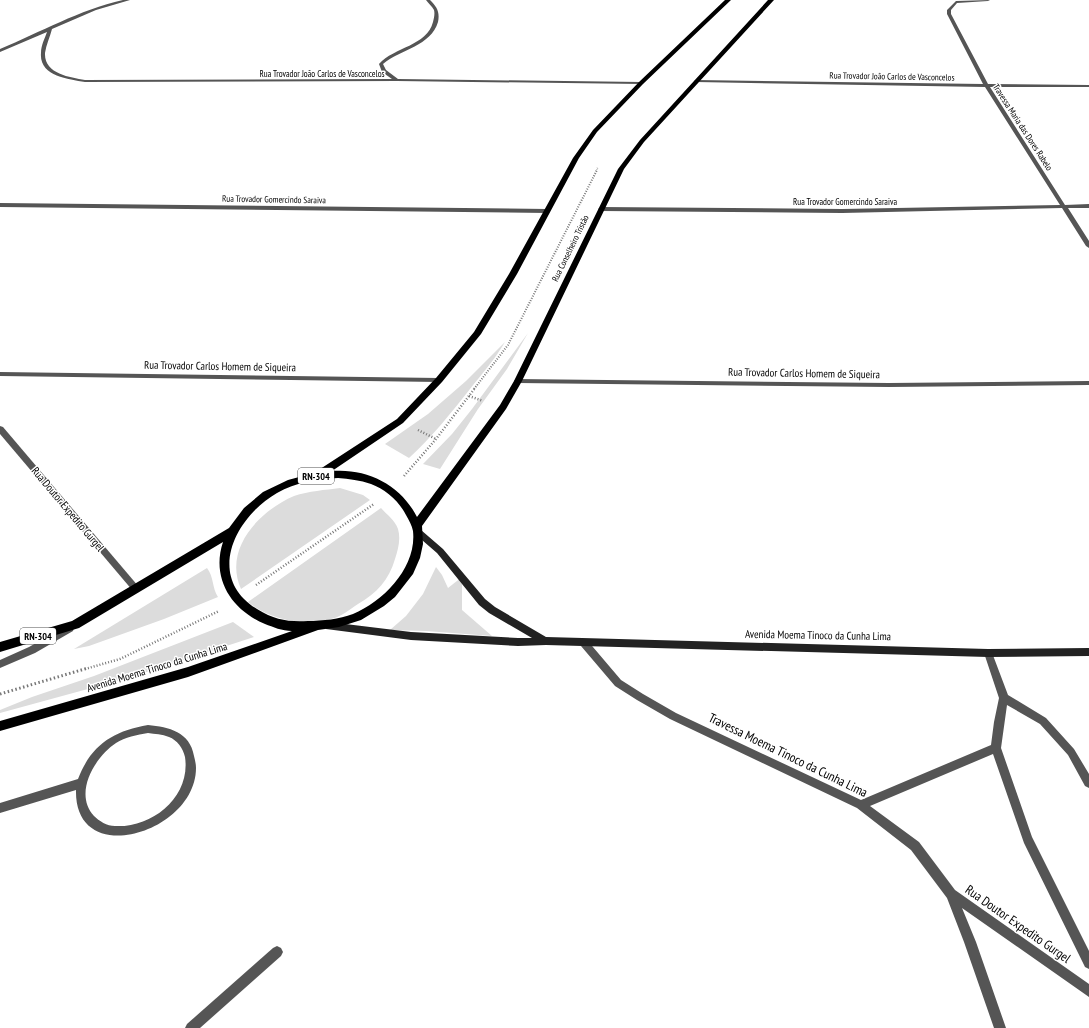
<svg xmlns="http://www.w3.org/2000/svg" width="1089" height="1028" font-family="'PT Sans Narrow',sans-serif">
  <rect width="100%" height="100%" fill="#fff"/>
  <g fill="#dcdcdc">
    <path d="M528 333 507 369 478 409 440 469 423 464 452 434 472 409Z"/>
    <path d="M505 342C495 359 482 374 470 389 451 413 432 437 409 458L385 444 428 414 466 381Z"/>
    <path d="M340 488 363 495 370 500 241 589C223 549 259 511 294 496 309 491 325 490 340 488Z"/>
    <path d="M381 508C387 515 395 520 398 529 401 539 398 550 395 559 389 580 377 593 358 604 350 609 341 617 331 619 303 626 270 620 248 602Z"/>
    <path d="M436 567 442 575 448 588 462 577V610L492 636 426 631 390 630 406 616 423 594Z"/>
    <path d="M207 568C214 577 212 588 218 597L164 619 89 646 74 649Z"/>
    <path d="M233 622 254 637 128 678 0 713V710L32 697 94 676Z"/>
  </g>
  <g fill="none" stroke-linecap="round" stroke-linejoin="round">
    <path stroke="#777" stroke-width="1.5" stroke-dasharray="0.5 1" stroke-linecap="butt" d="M596 171 598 167"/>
    <path stroke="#777" stroke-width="2" stroke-dasharray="1 1.5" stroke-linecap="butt" d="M474 389 508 345 597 170"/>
    <g stroke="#777" stroke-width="2.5" stroke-dasharray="1 2" stroke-linecap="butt">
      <path d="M469 396 483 401"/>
      <path d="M418 430 436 439"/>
      <path d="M404 476 436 439 475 388"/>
      <path d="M256 585 374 504"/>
      <path d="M85 669 120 659 219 611"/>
    </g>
    <path stroke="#777" stroke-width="3" stroke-dasharray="1.5 2.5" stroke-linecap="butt" d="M0 694 88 668"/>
    <g fill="#555" fill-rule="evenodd">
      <path d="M70 624 73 625 74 628 73 631 35 653 0 668V660L29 647Z"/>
      <path d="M277 946 281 948 283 952 281 956 200 1028H185L187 1024 273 948Z"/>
    </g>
    <g fill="#555" fill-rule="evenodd">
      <path d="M123 0H130L96 10 52 29C50 37 46 45 45 53 44 74 70 77 85 80L392 79 382 72 379 64C394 47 427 46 433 22 434 18 435 14 434 10 432 6 428 3 426 0H430C437 7 440 12 438 22 431 46 401 49 383 64L386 70 398 79 641 82 643 83 641 84 397 81 85 82C68 79 39 76 41 53 41 45 45 38 47 32L0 52V49C41 32 79 10 123 0Z"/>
      <path d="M990 0 988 1 957 3 951 10V14L988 84 1089 85V87H990L1065 205 1089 204V208H1068L1089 241V248L1086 246 1062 208 842 213 601 211 598 209 601 207 842 209 1060 205 985 87 696 82 694 81 696 80 983 84 947 14V10L956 1Z"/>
      <path d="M0 203 547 209 550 211 547 213 0 207Z"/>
      <path d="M0 372 439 378 443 380 439 382 0 376Z"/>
      <path d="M516 379 889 383 1089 381V385L889 387 518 383H516L514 381Z"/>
      <path d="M0 426 3 427 139 587 140 589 139 591 136 592 133 591 0 434Z"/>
      <path d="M584 639 587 640 621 680 643 694 676 713 861 800 991 745 994 722 999 698 984 653 985 650 988 649 991 650 1008 695 1046 718 1074 749 1089 774V788L1085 786 1068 755 1040 724 1007 705 1001 748 1032 837 1089 951V969L1085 967 1024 843 993 754 870 806 919 842 955 890 1089 984V997L962 908 976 942 1006 1028H994L964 942 947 898 911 850 857 808 670 719 637 700 615 686 581 646 580 643 581 640Z"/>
      <path d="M148 725C169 727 190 732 194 756 195 760 196 764 196 768 196 833 74 870 76 790L0 813V803L78 779C91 745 113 731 148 725ZM148 733C155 734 162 734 169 737 177 740 183 748 185 757 191 797 152 828 115 826 107 826 99 821 94 816 73 793 95 757 116 743 125 737 137 735 148 733Z"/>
    </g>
    <path fill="#222" fill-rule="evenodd" d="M418 529 421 530 443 549 485 599 495 607 546 637 988 649 1089 648V656L988 657 546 645 518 646 411 640 326 629 325 626 326 623 329 622 411 632 518 638H532L489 613 479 605 437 553 415 534 414 532 415 530Z"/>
    <path fill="#000" fill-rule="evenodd" d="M725 0H731L643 84 597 132 579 158 517 274 481 334 442 382 403 423 332 471C367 468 401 485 417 517L500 405 514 381 618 169 640 140 768 0H774L644 142 624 169 522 381 506 409 422 526 423 544 420 558 413 574 395 597 384 606 361 620 339 627 318 630 188 677 0 731V721L188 667 292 631C282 631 273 627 265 624 231 610 211 578 223 542L79 628 0 652V642L72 621 229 528 244 508 263 492 288 480 314 473 397 419 436 378 474 332 509 274 573 158 593 130 639 82ZM338 478C349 479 360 480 371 484 385 489 399 501 406 515 409 520 412 526 413 531 417 567 384 601 353 614 339 619 323 621 308 621 288 622 275 620 257 609 205 577 235 517 277 493 296 482 317 479 338 478Z"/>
  </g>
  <g text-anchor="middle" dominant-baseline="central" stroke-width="3" stroke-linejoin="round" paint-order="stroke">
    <g font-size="9" fill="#000" stroke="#fff">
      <text x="322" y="73">Rua Trovador João Carlos de Vasconcelos</text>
      <text transform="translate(892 76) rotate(1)">Rua Trovador João Carlos de Vasconcelos</text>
      <text transform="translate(1023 127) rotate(57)">Travessa Maria das Dores Rabelo</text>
      <text transform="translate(274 199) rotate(1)">Rua Trovador Gomercindo Saraiva</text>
      <text x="845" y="201">Rua Trovador Gomercindo Saraiva</text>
      <text transform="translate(570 248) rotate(-64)">Rua Conselheiro Tristão</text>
    </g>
    <g fill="#fff" stroke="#4c4c4c" stroke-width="1">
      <rect x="298" y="468" width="36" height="16" rx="3"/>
      <rect x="20" y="628" width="36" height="16" rx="3"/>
    </g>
    <g font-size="10" font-weight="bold" fill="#000">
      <text x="316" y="476">RN-304</text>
      <text x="38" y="636">RN-304</text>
    </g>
    <g font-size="11" fill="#000" stroke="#fff">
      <text transform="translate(220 366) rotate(1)">Rua Trovador Carlos Homem de Siqueira</text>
      <text transform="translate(804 373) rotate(1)">Rua Trovador Carlos Homem de Siqueira</text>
      <text transform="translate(68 509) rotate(50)">Rua Doutor Expedito Gurgel</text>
      <text transform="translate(818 635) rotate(1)">Avenida Moema Tinoco da Cunha Lima</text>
      <text transform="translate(157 667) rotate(-17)">Avenida Moema Tinoco da Cunha Lima</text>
    </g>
    <g font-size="13" fill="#000" stroke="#fff">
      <text transform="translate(788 755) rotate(26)">Travessa Moema Tinoco da Cunha Lima</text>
      <text transform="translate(1018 924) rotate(35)">Rua Doutor Expedito Gurgel</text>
    </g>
  </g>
</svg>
